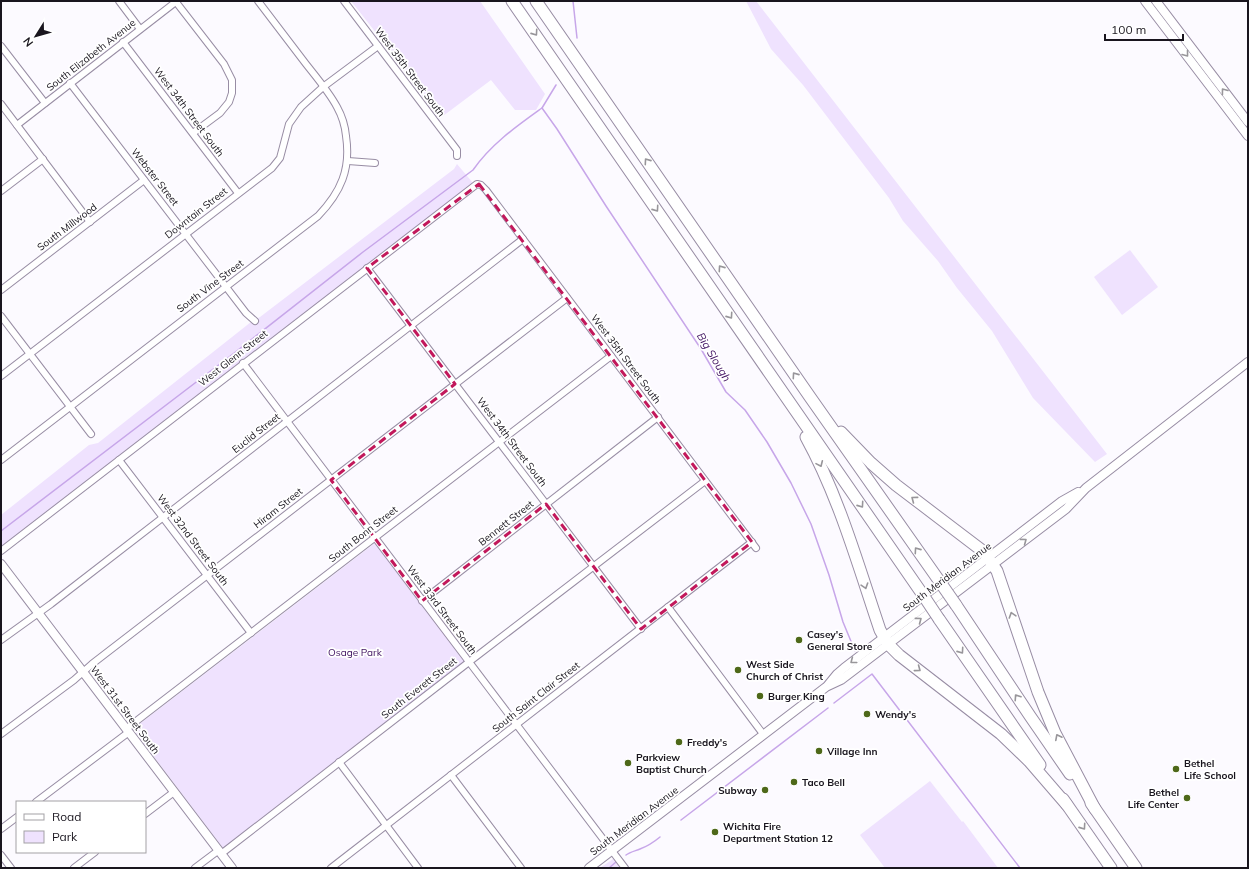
<svg xmlns="http://www.w3.org/2000/svg" width="1249" height="869" font-family="Mulish,sans-serif">
  <rect width="100%" height="100%" fill="#fcfaff"/>
  <g fill="#efe2fe">
    <path d="M351 1H480L545 94 536 110H515L491 80 439 119 388 48Z"/>
    <path d="M746 1H756L1107 454 1095 462 1033 398 992 331 957 288 938 261 903 221 889 198 803 85 771 49Z"/>
    <path d="M457 164 473 183 2 546 1 515 89 445 98 443 251 322 260 317 454 169Z"/>
    <path d="M1130 250 1158 287 1122 315 1094 277Z"/>
    <path d="M375 543 466 662 223 848 133 729Z"/>
    <path d="M930 781 962 822 963 821 998 868H885L860 835Z"/>
    <path d="M613 859 615 860 621 868H600Z"/>
  </g>
  <g fill="none" stroke-linecap="round" stroke-linejoin="round">
    <g stroke="#c7a6e9" stroke-width="1.5">
      <path d="M573 1 577 38"/>
      <path d="M556 85 542 108 557 129 606 206 701 349 726 392 745 410 767 442 791 483 811 524 829 575 843 622 855 651"/>
      <path d="M1 531 233 354 363 252 473 170C491 144 517 126 542 108"/>
      <path d="M834 703 872 674 1020 868"/>
      <path d="M681 820 828 708"/>
      <path d="M626 855C630 852 635 851 640 849 648 846 654 842 660 837"/>
      <path d="M609 868 616 862"/>
    </g>
    <g stroke="#988da4" stroke-width="8">
      <g id="street">
        <path d="M119 1 140 29"/>
        <path d="M344 1 454 146 457 150V156"/>
        <path d="M176 2 224 64 232 80V93L229 102 220 113 193 133"/>
        <path d="M123 42 238 193"/>
        <path d="M1 46 45 103"/>
        <path d="M70 83 246 313 255 321"/>
        <path d="M1 104 90 222"/>
        <path d="M17 125 177 1"/>
        <path d="M348 161 375 163"/>
        <path d="M1 191 43 159"/>
        <path d="M367 268 641 629"/>
        <path d="M1 290 144 180"/>
        <path d="M1 316 91 434"/>
        <path d="M243 363 625 868"/>
        <path d="M1 376 272 168 280 158 289 124 301 107 323 87 378 46"/>
        <path d="M1 460 318 216C341 192 351 169 346 136 345 125 342 116 337 107 329 92 317 78 306 64 290 43 274 22 258 1"/>
        <path d="M119 460 251 633"/>
        <path d="M1 551 477 184 481 185 486 190 756 548"/>
        <path d="M422 601 658 417"/>
        <path d="M668 607 763 734"/>
        <path d="M1 640 51 604 523 239"/>
        <path d="M126 729 611 356"/>
        <path d="M1 734 74 680 92 664 567 298"/>
        <path d="M339 762 418 868"/>
        <path d="M451 775 521 868"/>
        <path d="M36 802 129 732"/>
        <path d="M145 814 174 792"/>
        <path d="M1 829 17 817"/>
        <path d="M221 854 469 662 705 481"/>
        <path d="M1 855 11 868"/>
        <path d="M74 868 95 852"/>
        <path d="M195 868 219 850"/>
        <path d="M331 868 752 542"/>
      </g>
    </g>
    <g stroke="#988da4" stroke-width="10">
      <g id="secondary">
        <path d="M1145 1 1248 136"/>
        <path d="M1156 1 1248 122"/>
        <path d="M1 564 232 868"/>
        <path d="M828 685 837 674 844 668 1062 501 1078 492"/>
        <path d="M589 868 826 687 841 680 1066 509 1086 488 1248 362"/>
      </g>
    </g>
    <g stroke="#988da4" stroke-width="13">
      <g id="highway">
        <path d="M512 1 923 595"/>
        <path d="M536 1 810 397 940 582"/>
        <path d="M841 432 871 463 896 485 984 552 997 571 1038 692 1055 733 1095 809"/>
        <path d="M806 437C839 497 858 565 880 630L888 644 899 655 1001 734 1029 761 1067 805"/>
        <path d="M956 605 1030 716 1070 774"/>
        <path d="M939 619 1040 765"/>
        <path d="M1063 799 1111 868"/>
        <path d="M1091 803 1136 868"/>
      </g>
    </g>
    <use href="#street" stroke="#fff" stroke-width="6"/>
    <use href="#secondary" stroke="#fff" stroke-width="8"/>
    <use href="#highway" stroke="#fff" stroke-width="11"/>
    <g stroke="#988da4" stroke-width="13" stroke-linecap="butt">
      <g id="highway-bridge">
        <path d="M940 582 956 605"/>
        <path d="M923 595 939 619"/>
      </g>
    </g>
    <use href="#highway-bridge" stroke="#fff" stroke-width="11"/>
  </g>
  <defs><path id="oneway-chevron" d="M-2-3.5L2.5 0L-2 3.5" fill="none" stroke-width="1.6" stroke-linecap="round" stroke-linejoin="round"/></defs>
  <g stroke="#98969a">
    <use href="#oneway-chevron" transform="translate(535 33) rotate(55)"/>
    <use href="#oneway-chevron" transform="translate(1186 54) rotate(52)"/>
    <use href="#oneway-chevron" transform="translate(1224 91) rotate(-127)"/>
    <use href="#oneway-chevron" transform="translate(647 161) rotate(-125)"/>
    <use href="#oneway-chevron" transform="translate(656 209) rotate(55)"/>
    <use href="#oneway-chevron" transform="translate(721 268) rotate(-125)"/>
    <use href="#oneway-chevron" transform="translate(730 316) rotate(55)"/>
    <use href="#oneway-chevron" transform="translate(795 375) rotate(-125)"/>
    <use href="#oneway-chevron" transform="translate(820 464) rotate(66)"/>
    <use href="#oneway-chevron" transform="translate(914 499) rotate(-143)"/>
    <use href="#oneway-chevron" transform="translate(861 505) rotate(55)"/>
    <use href="#oneway-chevron" transform="translate(1024 541) rotate(-37)"/>
    <use href="#oneway-chevron" transform="translate(917 550) rotate(-125)"/>
    <use href="#oneway-chevron" transform="translate(865 586) rotate(72)"/>
    <use href="#oneway-chevron" transform="translate(1012 615) rotate(-108)"/>
    <use href="#oneway-chevron" transform="translate(919 620) rotate(-37)"/>
    <use href="#oneway-chevron" transform="translate(961 651) rotate(55)"/>
    <use href="#oneway-chevron" transform="translate(853 661) rotate(142)"/>
    <use href="#oneway-chevron" transform="translate(918 669) rotate(37)"/>
    <use href="#oneway-chevron" transform="translate(1017 697) rotate(-124)"/>
    <use href="#oneway-chevron" transform="translate(1058 737) rotate(-117)"/>
    <use href="#oneway-chevron" transform="translate(1083 827) rotate(55)"/>
  </g>
  <path fill="none" stroke="#c2185b" stroke-width="3" stroke-dasharray="8 5" stroke-linejoin="round" d="M479 184 752 542 641 629 546 504 422 601 331 480 455 384 367 268Z"/>
  <g fill="#4e6819" stroke="#fff" stroke-width="1.5">
    <circle cx="799" cy="640" r="4"/>
    <circle cx="738" cy="670" r="4"/>
    <circle cx="760" cy="696" r="4"/>
    <circle cx="867" cy="714" r="4"/>
    <circle cx="679" cy="742" r="4"/>
    <circle cx="819" cy="751" r="4"/>
    <circle cx="628" cy="763" r="4"/>
    <circle cx="1176" cy="769" r="4"/>
    <circle cx="794" cy="782" r="4"/>
    <circle cx="765" cy="790" r="4"/>
    <circle cx="1187" cy="798" r="4"/>
    <circle cx="715" cy="832" r="4"/>
  </g>
  <g text-anchor="middle" dominant-baseline="central" stroke-width="3.5" stroke-linejoin="round" paint-order="stroke">
    <g font-size="10" fill="#19151e" stroke="#fff">
      <text transform="translate(91 55) rotate(-38)">South Elizabeth Avenue</text>
      <text transform="translate(410 72) rotate(53)">West 35th Street South</text>
      <text transform="translate(189 112) rotate(53)">West 34th Street South</text>
      <text transform="translate(155 177) rotate(52)">Webster Street</text>
      <text transform="translate(196 213) rotate(-38)">Downtain Street</text>
      <text transform="translate(67 227) rotate(-37)">South Millwood</text>
      <text transform="translate(210 286) rotate(-37)">South Vine Street</text>
      <text transform="translate(233 358) rotate(-38)">West Glenn Street</text>
      <text transform="translate(626 359) rotate(53)">West 35th Street South</text>
      <text transform="translate(256 433) rotate(-38)">Euclid Street</text>
      <text transform="translate(512 442) rotate(53)">West 34th Street South</text>
      <text transform="translate(278 508) rotate(-38)">Hiram Street</text>
      <text transform="translate(506 523) rotate(-38)">Bennett Street</text>
      <text transform="translate(363 534) rotate(-38)">South Bonn Street</text>
      <text transform="translate(193 540) rotate(53)">West 32nd Street South</text>
      <text transform="translate(947 577) rotate(-37)">South Meridian Avenue</text>
      <text transform="translate(442 610) rotate(53)">West 33rd Street South</text>
      <text transform="translate(419 688) rotate(-38)">South Everett Street</text>
      <text transform="translate(536 697) rotate(-38)">South Saint Clair Street</text>
      <text transform="translate(125 710) rotate(53)">West 31st Street South</text>
      <text transform="translate(634 821) rotate(-37)">South Meridian Avenue</text>
    </g>
    <g font-size="10" font-weight="bold" fill="#19151e" stroke="#fff" text-anchor="start">
      <text x="807" y="634">Casey's<tspan x="807" dy="12">General Store</tspan></text>
      <text x="746" y="664">West Side<tspan x="746" dy="12">Church of Christ</tspan></text>
      <text x="768" y="696">Burger King</text>
      <text x="875" y="714">Wendy's</text>
      <text x="687" y="742">Freddy's</text>
      <text x="827" y="751">Village Inn</text>
      <text x="636" y="757">Parkview<tspan x="636" dy="12">Baptist Church</tspan></text>
      <text x="1184" y="763">Bethel<tspan x="1184" dy="12">Life School</tspan></text>
      <text x="802" y="782">Taco Bell</text>
      <text x="757" y="790" text-anchor="end">Subway</text>
      <text x="1179" y="792" text-anchor="end">Bethel<tspan x="1179" dy="12">Life Center</tspan></text>
      <text x="723" y="826">Wichita Fire<tspan x="723" dy="12">Department Station 12</tspan></text>
    </g>
    <g font-size="10" fill="#3c0e5d" stroke="#fff">
      <text x="355" y="652">Osage Park</text>
    </g>
    <g font-size="11" font-style="italic" fill="#3f1160" stroke="#fff">
      <text transform="translate(714 357) rotate(59)">Big Slough</text>
    </g>
  </g>
  <rect width="1249" height="869" fill="none" stroke="#19151e" stroke-width="4"/>
  <rect x="16" y="801" width="130" height="52" fill="#ffffff" stroke="#a3a1a5"/>
  <rect x="24" y="814" width="20" height="6" fill="#ffffff" stroke="#a3a1a5"/>
  <text x="52" y="821" font-size="12" fill="#19151e">Road</text>
  <rect x="24" y="831" width="20" height="12" fill="#efe2fe" stroke="#a3a1a5"/>
  <text x="52" y="841" font-size="12" fill="#19151e">Park</text>
  <g transform="translate(36 36) rotate(233)" stroke="#ffffff" stroke-width="3" paint-order="stroke">
  <path d="M0-3L7 15L0 10L-7 15Z" fill="#19151e"/>
  <text y="-6" font-size="11" font-weight="bold" text-anchor="middle" fill="#19151e">N</text>
  </g>
  <path d="M1105 34v6h78v-6" fill="none" stroke="#19151e" stroke-width="2"/>
  <text x="1111" y="34" font-size="12" fill="#19151e" stroke="#ffffff" stroke-width="3" paint-order="stroke">100 m</text>
</svg>
